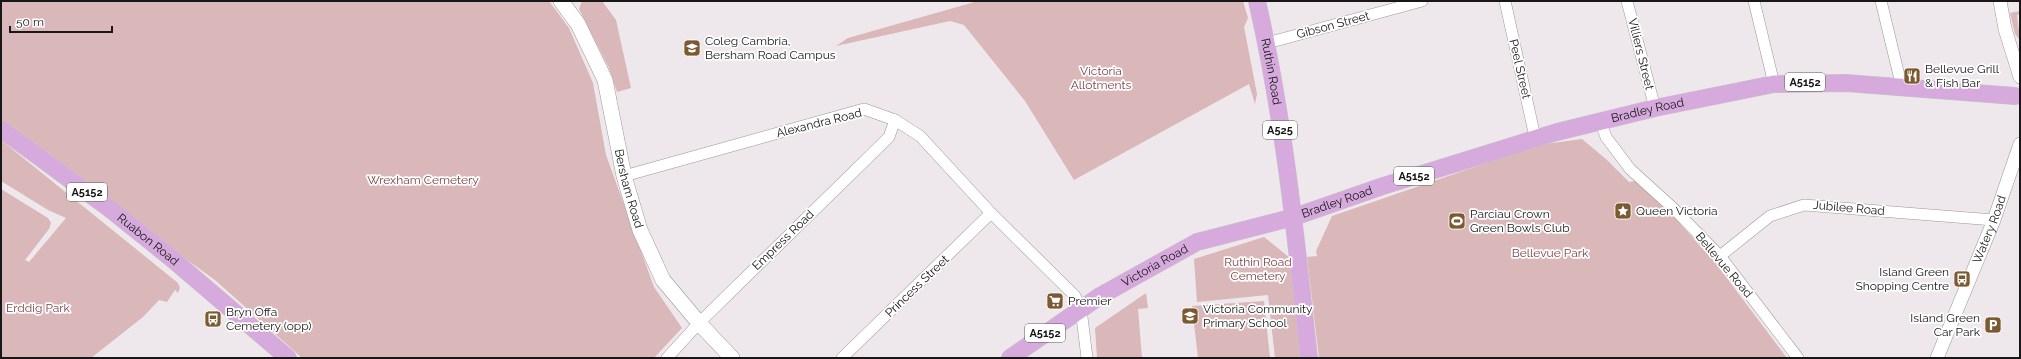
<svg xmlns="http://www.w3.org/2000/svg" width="2021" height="359" font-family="Raleway,sans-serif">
  <rect width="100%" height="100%" fill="#eee8ec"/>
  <g fill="#dab7b8">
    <path d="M1 1H549L569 28 593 83 606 155 654 287 682 328 654 358H302L215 280 1 127Z"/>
    <path d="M582 1H602L616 20 631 88 617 92 609 68 579 9Z"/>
    <path d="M978 1H1243L1248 18 1244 27 1257 94 1255 104 1249 84 1074 180 1025 101 964 25 950 21 836 46 848 38Z"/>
    <path d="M2020 11V14L2017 15 2020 40 2015 34 2010 13Z"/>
    <path d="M1582 139 1607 160 1629 182 1635 181 1670 213 1714 261 1787 358H1319L1307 257 1317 256 1316 251 1332 216 1538 145Z"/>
    <path d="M1 140 178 283 180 288 178 293 175 290 167 302 159 300 143 317 91 358H1V189L48 218 51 223 49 229 25 260 29 262 66 218 48 210 1 181Z"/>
    <path d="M1264 237 1290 258 1301 358H1275L1268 295 1197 302 1194 259Z"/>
    <path d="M1146 293 1148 308 1138 309 1142 358H1097L1095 328Z"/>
    <path d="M1264 301 1270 358H1198L1192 306Z"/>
  </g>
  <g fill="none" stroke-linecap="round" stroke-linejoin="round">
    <g stroke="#9c9699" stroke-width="12">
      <g id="minor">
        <path d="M1505 1 1535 137"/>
        <path d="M1627 1 1655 108"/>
        <path d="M1754 1 1774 84"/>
        <path d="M1881 1 1902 88"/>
        <path d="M1267 43 1422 1"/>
        <path d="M1600 121 1606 137 1630 169 1673 208 1720 256 1798 358"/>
        <path d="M624 176 864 109 895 120 920 136 991 213 1075 296 1081 309 1087 358"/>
        <path d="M1720 256 1770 216 1804 205 1994 220"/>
        <path d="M667 358 699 323 889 137 895 120"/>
        <path d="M842 358 991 213"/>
      </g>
    </g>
    <g stroke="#9c9699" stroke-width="14">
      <g id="tertiary">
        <path d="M2000 1 2005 29 2020 77"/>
        <path id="s1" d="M1937 358 1994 220 2020 144"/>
      </g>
    </g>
    <g stroke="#9c9699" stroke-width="16">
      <g id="secondary">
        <path id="s2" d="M561 1 578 24 605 80 624 176 640 230 663 280 699 323 732 358"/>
      </g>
    </g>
    <g stroke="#c8c7c7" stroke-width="18">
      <g id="primary">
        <path id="s3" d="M1257 1C1284 118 1296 239 1309 358"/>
        <path id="s4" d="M1 129 110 209 171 258 288 358"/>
        <path id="s5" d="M1010 358 1100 296 1197 242 1294 217 1383 186 1557 132 1655 108 1774 84 1846 83 2015 96"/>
      </g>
    </g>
    <use href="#minor" stroke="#fff" stroke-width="11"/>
    <use href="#tertiary" stroke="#fff" stroke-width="13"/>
    <use href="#secondary" stroke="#fff" stroke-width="15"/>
    <use href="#primary" stroke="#d7aadd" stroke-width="17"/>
  </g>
  <defs>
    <g id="university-square" transform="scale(0.9)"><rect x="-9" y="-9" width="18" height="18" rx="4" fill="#7b5a31" stroke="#fff"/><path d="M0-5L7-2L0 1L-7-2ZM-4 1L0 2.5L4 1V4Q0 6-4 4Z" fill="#fff"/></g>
    <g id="restaurant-square" transform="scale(0.9)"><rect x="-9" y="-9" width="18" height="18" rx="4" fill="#7b5a31" stroke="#fff"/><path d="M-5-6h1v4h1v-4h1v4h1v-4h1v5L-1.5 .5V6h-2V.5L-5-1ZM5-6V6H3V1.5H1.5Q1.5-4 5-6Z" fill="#fff"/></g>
    <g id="sight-square" transform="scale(0.9)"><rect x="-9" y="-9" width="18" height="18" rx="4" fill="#7b5a31" stroke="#fff"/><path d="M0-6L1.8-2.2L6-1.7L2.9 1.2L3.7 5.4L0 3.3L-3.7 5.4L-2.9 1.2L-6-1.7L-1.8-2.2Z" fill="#fff"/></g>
    <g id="stadium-square" transform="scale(0.9)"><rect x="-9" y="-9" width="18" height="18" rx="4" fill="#7b5a31" stroke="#fff"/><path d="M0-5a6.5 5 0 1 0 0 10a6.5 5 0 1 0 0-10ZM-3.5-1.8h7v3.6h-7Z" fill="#fff"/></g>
    <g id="bus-square" transform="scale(0.9)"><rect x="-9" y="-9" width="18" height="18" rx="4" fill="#7b5a31" stroke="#fff"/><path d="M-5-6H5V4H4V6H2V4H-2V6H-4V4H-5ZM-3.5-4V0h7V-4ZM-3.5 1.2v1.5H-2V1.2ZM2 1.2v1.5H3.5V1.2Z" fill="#fff"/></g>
    <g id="supermarket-square" transform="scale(0.9)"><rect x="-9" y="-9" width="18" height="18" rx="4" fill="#7b5a31" stroke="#fff"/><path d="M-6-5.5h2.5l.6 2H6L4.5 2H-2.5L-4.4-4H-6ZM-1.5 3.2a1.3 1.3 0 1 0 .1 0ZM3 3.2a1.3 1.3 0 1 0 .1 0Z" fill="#fff"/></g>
    <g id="school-square" transform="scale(0.9)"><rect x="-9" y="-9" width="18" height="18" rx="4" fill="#7b5a31" stroke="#fff"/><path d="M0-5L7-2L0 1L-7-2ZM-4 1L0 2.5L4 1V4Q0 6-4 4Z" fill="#fff"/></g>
    <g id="parking-square" transform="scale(0.9)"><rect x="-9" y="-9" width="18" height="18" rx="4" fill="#7b5a31" stroke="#fff"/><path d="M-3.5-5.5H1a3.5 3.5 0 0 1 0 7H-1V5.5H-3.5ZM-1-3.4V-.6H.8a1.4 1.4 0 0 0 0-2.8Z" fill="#fff"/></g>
  </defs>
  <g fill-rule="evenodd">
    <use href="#university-square" x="692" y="48"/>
    <use href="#restaurant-square" x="1912" y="76"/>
    <use href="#sight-square" x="1623" y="211"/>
    <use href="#stadium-square" x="1457" y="221"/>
    <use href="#bus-square" x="1962" y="279"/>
    <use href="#supermarket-square" x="1055" y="301"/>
    <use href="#school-square" x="1190" y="316"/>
    <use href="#bus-square" x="213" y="319"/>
    <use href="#parking-square" x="1993" y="325"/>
  </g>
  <g text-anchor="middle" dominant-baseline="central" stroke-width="3.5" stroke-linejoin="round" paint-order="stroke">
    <g fill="#fff" stroke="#5d5c5d" stroke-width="1">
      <rect x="1785" y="73" width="40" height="18" rx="3"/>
      <rect x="1263" y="121" width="34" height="18" rx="3"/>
      <rect x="1394" y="167" width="40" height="18" rx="3"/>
      <rect x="67" y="183" width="40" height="18" rx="3"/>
      <rect x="1025" y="324" width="40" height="18" rx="3"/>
    </g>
    <g font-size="11" font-weight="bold" fill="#181617">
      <text x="1805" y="82">A5152</text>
      <text x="1280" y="130">A525</text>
      <text x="1414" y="176">A5152</text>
      <text x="87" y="192">A5152</text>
      <text x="1045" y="333">A5152</text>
    </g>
    <g font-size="12" fill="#181617" stroke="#fff">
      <text transform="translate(1333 25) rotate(-15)">Gibson Street</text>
      <text transform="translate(1641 54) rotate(76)">Villiers Street</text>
      <text transform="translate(1520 69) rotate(77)">Peel Street</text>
      <text stroke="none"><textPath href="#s3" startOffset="72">Ruthin Road</textPath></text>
      <text stroke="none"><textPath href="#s5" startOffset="690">Bradley Road</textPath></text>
      <text transform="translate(819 123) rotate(-14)">Alexandra Road</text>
      <text stroke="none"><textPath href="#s2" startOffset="202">Bersham Road</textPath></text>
      <text stroke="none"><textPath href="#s5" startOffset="366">Bradley Road</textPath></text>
      <text transform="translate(1849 208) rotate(5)">Jubilee Road</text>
      <text stroke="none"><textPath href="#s1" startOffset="139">Watery Road</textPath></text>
      <text stroke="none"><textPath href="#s4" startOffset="184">Ruabon Road</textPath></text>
      <text transform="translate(783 240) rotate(-44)">Empress Road</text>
      <text transform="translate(1724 265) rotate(50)">Bellevue Road</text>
      <text stroke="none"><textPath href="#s5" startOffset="172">Victoria Road</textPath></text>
      <text transform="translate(917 286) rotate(-44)">Princess Street</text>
    </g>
    <g font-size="12" fill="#181617" stroke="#fff" text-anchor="start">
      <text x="705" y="41">Coleg Cambria,<tspan x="705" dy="14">Bersham Road Campus</tspan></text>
      <text x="1925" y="69">Bellevue Grill<tspan x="1925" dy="14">&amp; Fish Bar</tspan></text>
      <text x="1636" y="211">Queen Victoria</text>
      <text x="1470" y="214">Parciau Crown<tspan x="1470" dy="14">Green Bowls Club</tspan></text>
      <text x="1949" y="272" text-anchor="end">Island Green<tspan x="1949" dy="14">Shopping Centre</tspan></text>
      <text x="1068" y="301">Premier</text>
      <text x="1203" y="309">Victoria Community<tspan x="1203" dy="14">Primary School</tspan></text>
      <text x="226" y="312">Bryn Offa<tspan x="226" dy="14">Cemetery (opp)</tspan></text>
      <text x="1980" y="318" text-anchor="end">Island Green<tspan x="1980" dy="14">Car Park</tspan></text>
    </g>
    <g font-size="12" fill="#7e3f43" stroke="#fff">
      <text x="1101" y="71">Victoria<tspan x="1101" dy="14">Allotments</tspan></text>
      <text x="423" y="180">Wrexham Cemetery</text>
      <text x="1550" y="253">Bellevue Park</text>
      <text x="1258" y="262">Ruthin Road<tspan x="1258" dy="14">Cemetery</tspan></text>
      <text x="38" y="308">Erddig Park</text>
    </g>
  </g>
  <rect width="2021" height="359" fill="none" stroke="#181617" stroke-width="4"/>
  <path d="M10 26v6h102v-6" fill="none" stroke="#181617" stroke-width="2"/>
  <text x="16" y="26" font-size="12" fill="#181617" stroke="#ffffff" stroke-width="3" paint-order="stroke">50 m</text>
</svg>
